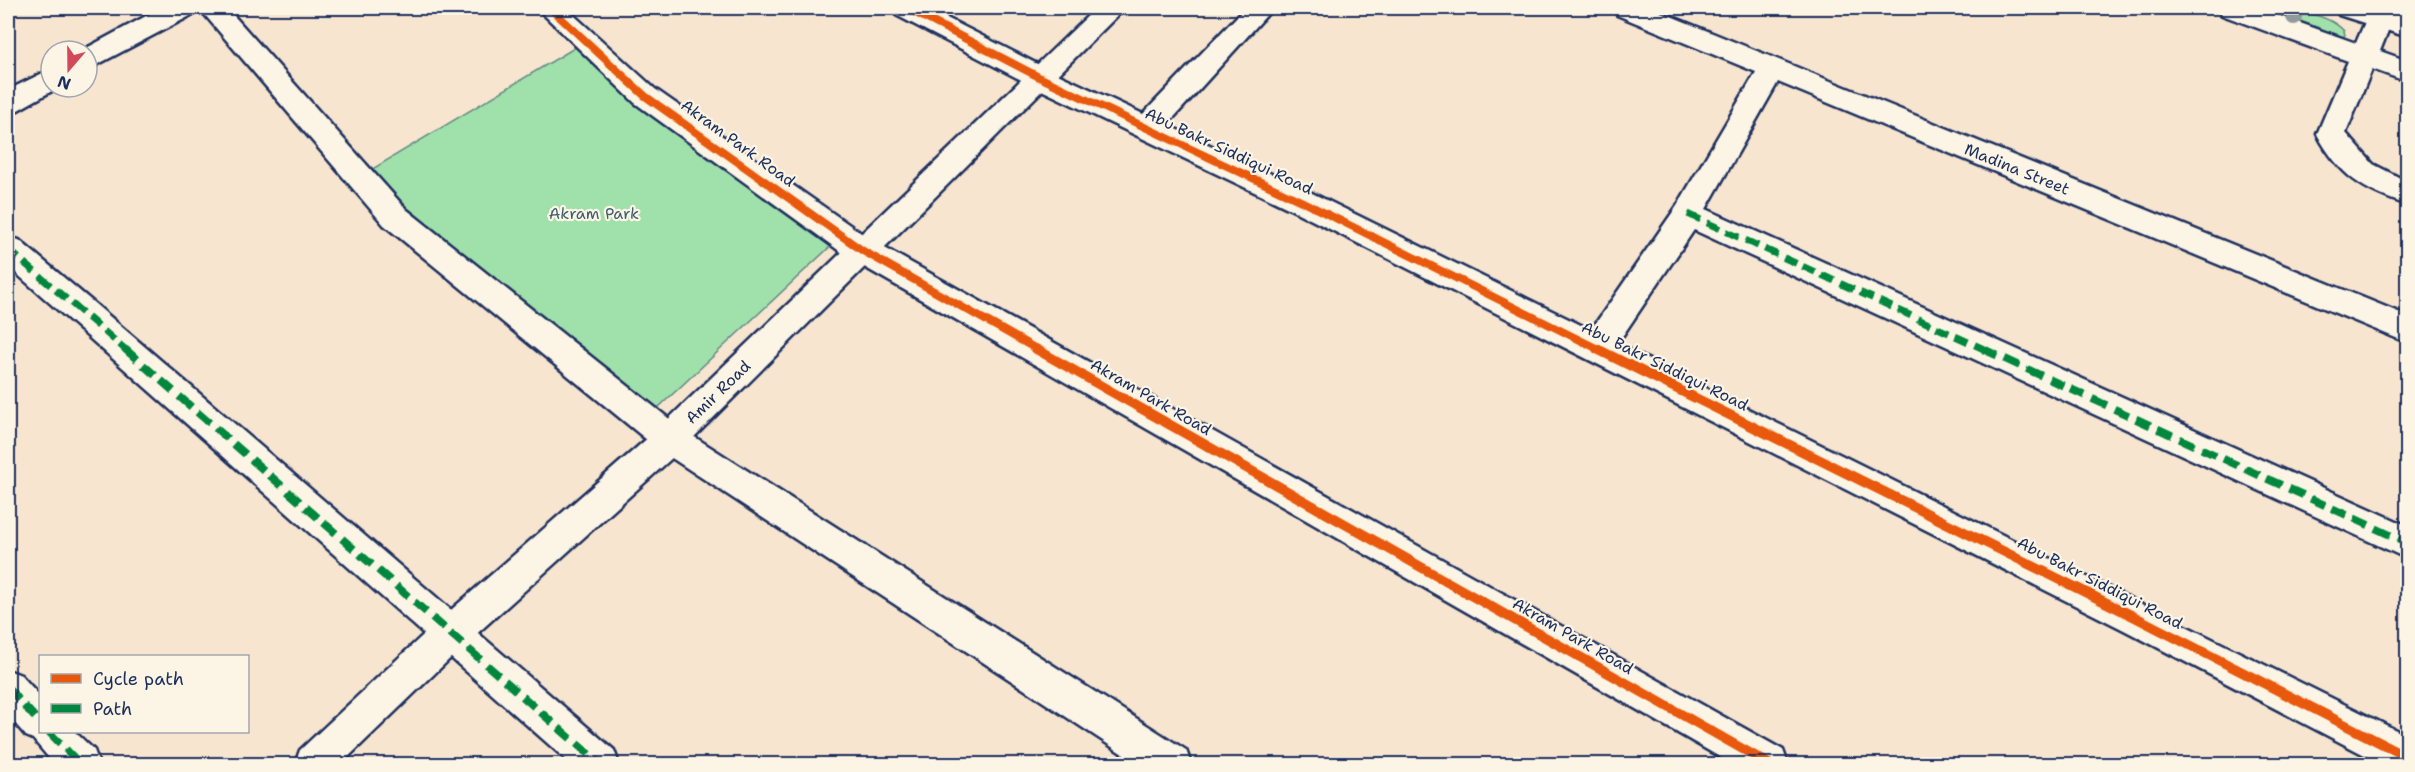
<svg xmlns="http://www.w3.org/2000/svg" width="2415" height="772" viewBox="0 0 2415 772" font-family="'Shantell Sans',sans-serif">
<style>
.green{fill:#a0e1ab;stroke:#5e8884;stroke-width:1.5}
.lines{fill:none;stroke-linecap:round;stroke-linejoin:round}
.minor-casing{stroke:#1b2f5e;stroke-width:5}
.major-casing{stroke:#1b2f5e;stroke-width:5}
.minor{fill:#fcf5e5;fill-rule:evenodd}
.major{fill:#fcf5e5;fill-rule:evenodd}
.quiet-far1{stroke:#00873e;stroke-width:7;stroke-dasharray:14 7;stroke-linecap:butt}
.quiet{stroke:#00873e;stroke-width:8;stroke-dasharray:16 8;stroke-linecap:butt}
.cycleway-far1-casing{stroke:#fcf5e5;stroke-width:11}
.cycleway-casing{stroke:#fcf5e5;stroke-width:14}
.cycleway-far1{stroke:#e8590c;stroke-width:8}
.cycleway{stroke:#e8590c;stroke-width:10}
.tree{fill:#919a9b}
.labels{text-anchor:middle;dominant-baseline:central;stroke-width:4.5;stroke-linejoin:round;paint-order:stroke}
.street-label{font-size:16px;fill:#1b2f5e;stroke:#fcf5e5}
.park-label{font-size:16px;fill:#3c5c71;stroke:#fcf5e5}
</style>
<rect width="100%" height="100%" fill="#f8e5cf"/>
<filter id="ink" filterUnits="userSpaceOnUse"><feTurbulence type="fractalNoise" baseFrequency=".0167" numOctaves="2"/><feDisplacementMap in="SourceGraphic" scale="12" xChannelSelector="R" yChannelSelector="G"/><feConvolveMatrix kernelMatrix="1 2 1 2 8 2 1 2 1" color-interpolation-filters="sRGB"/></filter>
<g filter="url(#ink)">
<g class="green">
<path d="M2248 8C2275 8 2324 9 2344 31L2345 35 2341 38H2330Z"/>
<polygon points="586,41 834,243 645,420 359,177"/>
</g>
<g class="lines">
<defs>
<g id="minor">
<polygon points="161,8 195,8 192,15 87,70 87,51 81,51"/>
<polygon points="199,8 227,8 406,209 682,429 1186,750 1191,764 1138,764 658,449 384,225"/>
<polygon points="537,8 566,8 655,89 874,242 1783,750 1788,764 1732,764 852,260 635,103"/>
<polygon points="893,8 927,8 1049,70 1143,114 1245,8 1273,8 1167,125 1314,194 1591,330 1677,206 1756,72 1617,15 1614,8 1651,8 2408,316 2408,343 1778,82 1706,209 2408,526 2408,559 1694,230 1617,344 2408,736 2408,764 2382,764 2124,630 1292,210 1029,84 896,15"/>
<path d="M2219 8H2258L2356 43 2371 8H2397L2380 51 2408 61V82L2372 69 2346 133 2373 164 2408 182V205C2363 191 2339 175 2317 134L2348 61 2222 15Z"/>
<polygon points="51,69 51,87 59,87 18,110 8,113 8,90"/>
<polygon points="8,237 19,240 94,303 614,750 619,764 571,764 8,266"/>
<polygon points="8,670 21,675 40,696 40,732 75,732 94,750 99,764 54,764 33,739 26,736 8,715"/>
</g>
<g id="major">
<polygon points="1096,8 1125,8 682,449 461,648 341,764 295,764 300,750 435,624 658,429"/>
<polygon points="2336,8 2376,8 2408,18 2408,37 2339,15"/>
</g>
</defs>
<use href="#minor" class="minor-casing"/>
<use href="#major" class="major-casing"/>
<use href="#minor" class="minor"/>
<use href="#major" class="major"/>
<g class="quiet-far1">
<polyline points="1688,214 1986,350"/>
<polyline points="8,249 126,350"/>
</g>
<g class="quiet">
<polyline points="125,349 600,764"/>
<polyline points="1983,349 2408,543"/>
<polyline points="8,688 40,723"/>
<polyline points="49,732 80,764"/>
</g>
<defs>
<g id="cycleway-far1">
<polyline points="550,8 645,96 863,251 1038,350"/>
<polyline points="906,8 1039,77 1303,202 1600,350"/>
</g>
<g id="cycleway">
<polyline points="1036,349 1769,764"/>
<polyline points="1597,349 2137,618 2408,757"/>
</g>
</defs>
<use href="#cycleway-far1" class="cycleway-far1-casing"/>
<use href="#cycleway" class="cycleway-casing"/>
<use href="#cycleway-far1" class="cycleway-far1"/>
<use href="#cycleway" class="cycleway"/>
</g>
<circle class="tree" cx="2294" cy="17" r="8"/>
</g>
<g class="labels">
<g class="street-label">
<text transform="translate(738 143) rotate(36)">Akram Park Road</text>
<text transform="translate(1229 151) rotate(25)">Abu Bakr Siddiqui Road</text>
<text transform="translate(2017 169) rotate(22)">Madina Street</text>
<text transform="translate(1665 366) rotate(26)">Abu Bakr Siddiqui Road</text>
<text transform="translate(718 392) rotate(-44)">Amir Road</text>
<text transform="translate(1151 397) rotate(30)">Akram Park Road</text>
<text transform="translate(2100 583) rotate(27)">Abu Bakr Siddiqui Road</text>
<text transform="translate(1573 636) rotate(30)">Akram Park Road</text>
</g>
<g class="park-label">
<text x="594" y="213">Akram Park</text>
</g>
</g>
<rect width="2415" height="772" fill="none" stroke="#fcf5e5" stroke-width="30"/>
<rect x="15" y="15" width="2385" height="742" fill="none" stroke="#1b2f5e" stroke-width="2" filter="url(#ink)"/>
<rect x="39" y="655" width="210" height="78" fill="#fcf5e5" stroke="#a2a6af" stroke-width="1.5"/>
<rect x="51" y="674" width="30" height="9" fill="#e8590c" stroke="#a2a6af" stroke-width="1.5"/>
<text x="93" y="685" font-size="18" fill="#1b2f5e">Cycle path</text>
<rect x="51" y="704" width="30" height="9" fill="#00873e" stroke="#a2a6af" stroke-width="1.5"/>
<text x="93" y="715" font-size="18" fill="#1b2f5e">Path</text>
<g transform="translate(69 69) rotate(200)"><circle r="28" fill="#fcf5e5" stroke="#a2a6af" stroke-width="1.5"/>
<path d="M0-4.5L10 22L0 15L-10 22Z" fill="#d1495b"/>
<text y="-9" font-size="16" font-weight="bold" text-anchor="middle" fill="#1b2f5e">N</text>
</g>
</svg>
